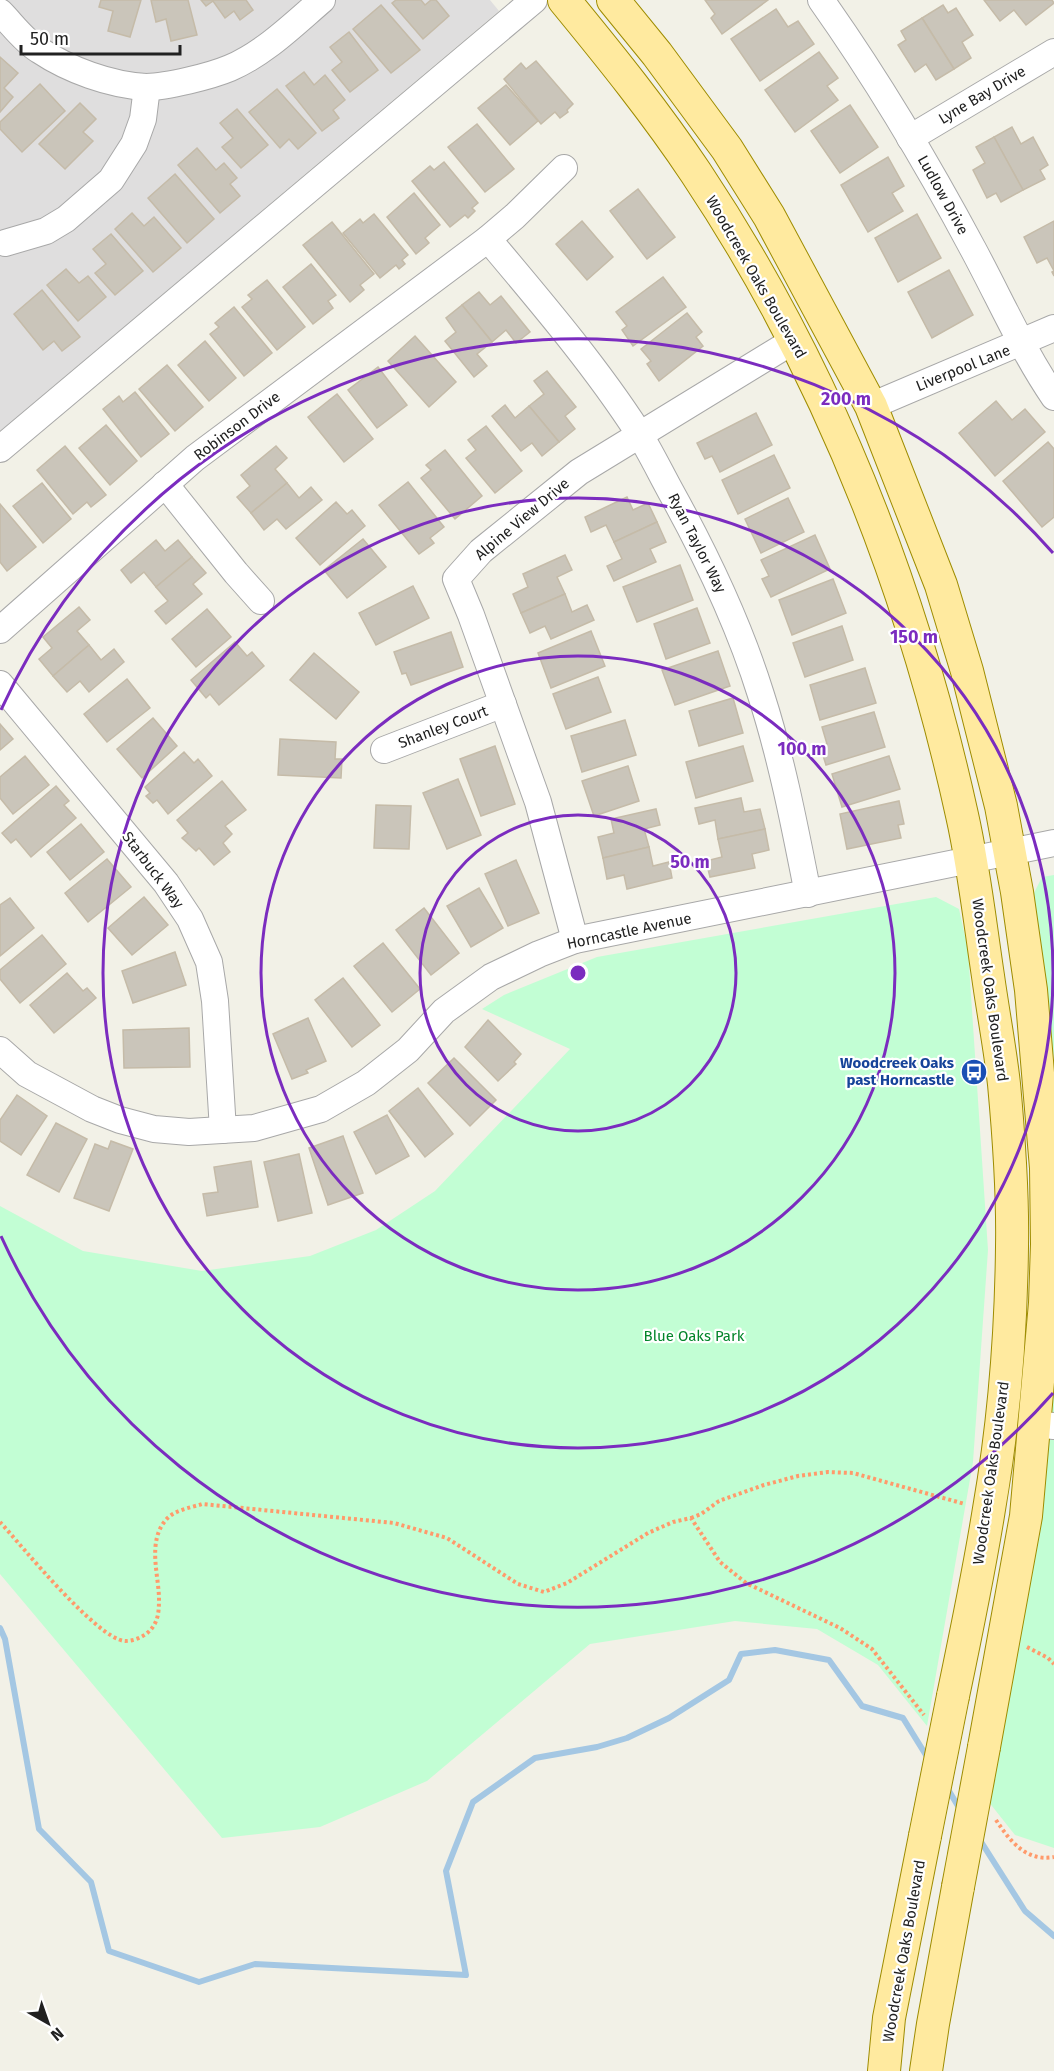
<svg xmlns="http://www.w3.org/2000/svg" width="1054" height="2071" viewBox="0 0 1054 2071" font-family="'Fira Sans',sans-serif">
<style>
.residential{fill:#dfdede}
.park{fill:#c2fed4}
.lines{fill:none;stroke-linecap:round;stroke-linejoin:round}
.stream{stroke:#a4c7e3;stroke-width:6}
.building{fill:#cac5ba;stroke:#c5bba8;stroke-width:1.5}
.minor-casing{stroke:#a8a8a8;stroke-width:28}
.major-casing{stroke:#9e8c00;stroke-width:34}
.path{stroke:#ff9a6b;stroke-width:4;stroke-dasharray:3 3;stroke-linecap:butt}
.minor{stroke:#fff;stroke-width:26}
.major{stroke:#ffea9f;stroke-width:32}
.major-bridge-casing{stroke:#9e8c00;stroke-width:34;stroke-linecap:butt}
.major-bridge{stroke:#ffea9f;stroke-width:32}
.ring{fill:none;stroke:#7b2cbf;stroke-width:3}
.labels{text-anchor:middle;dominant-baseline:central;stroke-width:4.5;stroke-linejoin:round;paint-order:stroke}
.street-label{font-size:15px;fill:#212121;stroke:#fff}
.transit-label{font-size:15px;font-weight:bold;fill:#164399;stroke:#fff;text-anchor:end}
.park-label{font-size:15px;fill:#04852b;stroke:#fff}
.centre{fill:#7b2cbf;stroke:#fff;stroke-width:3}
.ring-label{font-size:18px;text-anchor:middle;font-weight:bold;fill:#7b2cbf;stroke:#fff;stroke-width:4.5;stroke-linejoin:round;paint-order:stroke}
</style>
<rect width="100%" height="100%" fill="#f2f1e7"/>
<polygon class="residential" points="0,0 490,0 499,11 0,431"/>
<g class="park">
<polygon points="1054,875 1054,1060 1033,895 1042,877"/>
<polygon points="936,897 959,909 968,950 988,1250 973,1462 927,1726 878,1665 817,1629 735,1621 590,1644 427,1781 320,1827 222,1838 0,1574 0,1206 83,1251 202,1271 310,1256 376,1230 435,1191 570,1049 482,1009 504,995 597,957"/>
<polygon points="1054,1356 1054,1848 1015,1835 988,1801"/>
</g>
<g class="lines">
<g class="stream">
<polyline points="0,1628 5,1639 39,1829 91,1882 109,1951 199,1982 255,1964 466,1975 446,1871 473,1802 535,1758 597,1747 627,1738 669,1718 729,1680 741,1654 775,1650 829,1660 862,1706 903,1718 929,1760"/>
<polyline points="946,1786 961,1811"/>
<polyline points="978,1837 1025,1911 1054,1936"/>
</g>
</g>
<g class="building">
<polygon points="101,0 141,0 130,37 108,31 113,11 99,7"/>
<polygon points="151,0 188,0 197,35 171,41 166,19 156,22"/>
<polygon points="201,0 246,0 253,10 240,20 234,11 225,18 213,1 206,6"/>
<polygon points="396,0 421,0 425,5 431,0 436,0 449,16 423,39 392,3"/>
<polygon points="705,0 768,0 722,34 711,18 715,14"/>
<polygon points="984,0 1052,0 1054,3 1026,25 1014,10 1000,21"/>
<polygon points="381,5 420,50 391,73 353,29"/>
<polygon points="943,5 948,13 956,8 973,35 962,42 971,58 954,69 922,18"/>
<polygon points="776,9 788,27 798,21 814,44 760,81 731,39"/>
<polygon points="922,18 954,69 936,80 926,64 915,72 898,45 906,40 901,31"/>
<polygon points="349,32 378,70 350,92 332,70 342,62 330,47"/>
<polygon points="819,52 838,78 827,86 838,100 795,132 765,90"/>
<polygon points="0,57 18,73 4,88 13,97 0,112"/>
<polygon points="536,61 573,104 567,110 568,112 560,118 555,112 541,124 504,79 521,63 526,69"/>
<polygon points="304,72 314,85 325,75 345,100 333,110 339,118 322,131 286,86"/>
<polygon points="40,84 65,111 22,152 0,129 0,122"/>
<polygon points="506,85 538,121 510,145 478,108"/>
<polygon points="277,89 316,133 298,149 289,139 280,148 249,112"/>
<polygon points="80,103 96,119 83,132 93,141 65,169 39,144"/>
<polygon points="850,105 878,147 840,173 811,131"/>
<polygon points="237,109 268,145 241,168 222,147 233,138 220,123"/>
<polygon points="477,124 514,169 485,192 448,147"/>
<polygon points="1012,127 1021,144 1033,137 1048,165 1040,170 1045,179 1023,190 994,137"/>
<polygon points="994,137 1023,190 1001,202 996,193 987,198 973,170 985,163 976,147"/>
<polygon points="197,148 216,170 224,163 237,178 230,184 240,196 220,213 178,165"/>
<polygon points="888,157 904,186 892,193 903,211 868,232 841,185"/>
<polygon points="444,162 478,203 472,208 475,211 468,218 465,215 450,227 412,181 430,166 434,170"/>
<polygon points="175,174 214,219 187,243 148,198"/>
<polygon points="638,189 675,237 647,259 610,211"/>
<polygon points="414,193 440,225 425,238 429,243 416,254 387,217"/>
<polygon points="132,213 144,226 154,217 181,248 153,272 115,229"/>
<polygon points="374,214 408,255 402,260 405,264 399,269 396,265 380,278 343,233 360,219 363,223"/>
<polygon points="917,214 941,258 898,282 875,238"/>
<polygon points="582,221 613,257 587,280 556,244"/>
<polygon points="1054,221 1054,276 1052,272 1054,271 1047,258 1037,263 1024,237"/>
<polygon points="332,222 374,274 360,285 364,290 350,302 303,245"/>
<polygon points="111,234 143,271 115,295 95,273 106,264 93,249"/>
<polygon points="311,264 336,295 328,301 333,308 313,324 283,287"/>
<polygon points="66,269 79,283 88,276 106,297 78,321 47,285"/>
<polygon points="949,270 973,315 932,338 908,292"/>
<polygon points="663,277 686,307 633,346 622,330 627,326 616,312"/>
<polygon points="267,280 305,327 277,350 242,307 252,299 248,295"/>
<polygon points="42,290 80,337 62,351 54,341 43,350 14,314"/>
<polygon points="479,292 490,305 501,296 530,332 516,343 506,330 492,342 462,305"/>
<polygon points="462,305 492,342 477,354 487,366 474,377 445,341 456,332 446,318"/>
<polygon points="234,307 272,353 244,376 210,334 219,327 215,323"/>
<polygon points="687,313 702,332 696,337 703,346 659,381 647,364 651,361 641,349"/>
<polygon points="415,336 456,382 429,407 388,361"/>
<polygon points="205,341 236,378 209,401 178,365"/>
<polygon points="167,365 203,407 175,431 139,389"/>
<polygon points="378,367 407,405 377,428 348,390"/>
<polygon points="547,371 576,407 565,416 575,429 559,442 529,406 544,394 534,381"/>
<polygon points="135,392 169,434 141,457 103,409 119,396 123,402"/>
<polygon points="337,394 373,439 344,462 308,417"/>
<polygon points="996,401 1012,420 1025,409 1045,432 995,476 959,433"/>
<polygon points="505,405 515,418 529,406 559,442 542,456 532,443 521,451 492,416"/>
<polygon points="756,413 772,445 720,472 712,456 705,459 697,443"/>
<polygon points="106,425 137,461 110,485 79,448"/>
<polygon points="486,426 522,471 495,493 466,458 476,450 468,440"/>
<polygon points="1048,442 1054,449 1054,517 1042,527 1003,481"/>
<polygon points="65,446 106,495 91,507 87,502 73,514 37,470"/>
<polygon points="276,446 287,458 275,469 287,483 251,513 237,497 250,486 241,475"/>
<polygon points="445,450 482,496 455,519 421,478 431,470 426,465"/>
<polygon points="774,455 790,488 738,514 722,480"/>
<polygon points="408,482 444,527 430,538 434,543 419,554 379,505"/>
<polygon points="42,483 71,519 43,543 13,506"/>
<polygon points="287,483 299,498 311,487 322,500 286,529 277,519 264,530 251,513"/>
<polygon points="627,497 633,510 648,503 657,522 614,542 606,525 591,532 585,517"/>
<polygon points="788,498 804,532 761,553 745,519"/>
<polygon points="336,502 347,514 352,510 365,526 320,565 296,538"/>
<polygon points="0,504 36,547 7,571 0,562"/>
<polygon points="657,522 666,542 650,549 656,562 614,581 607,566 622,559 614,542"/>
<polygon points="815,535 830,569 771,597 762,579 769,576 761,560"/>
<polygon points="363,539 386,567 347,598 324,570"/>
<polygon points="156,540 165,551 178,540 192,557 156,587 144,572 131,583 121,570"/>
<polygon points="565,555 572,570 557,577 565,594 521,613 513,594 528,587 523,574"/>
<polygon points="192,557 206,573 193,584 202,594 166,624 155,611 168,601 156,587"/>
<polygon points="680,565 693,600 637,622 623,587"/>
<polygon points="833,579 846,613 792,635 779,600"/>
<polygon points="413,586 429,618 376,645 359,613"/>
<polygon points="565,594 572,612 587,605 594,620 551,639 545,626 530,633 521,613"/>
<polygon points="79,607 90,620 77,631 89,645 53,676 39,659 52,648 43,637"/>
<polygon points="697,608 710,643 666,659 654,624"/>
<polygon points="207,609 231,637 196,667 172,639"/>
<polygon points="842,626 853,660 805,677 793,643"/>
<polygon points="591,631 605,666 551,688 538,653"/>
<polygon points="451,632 463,667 411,685 406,673 402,674 394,652"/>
<polygon points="235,642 247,656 252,652 264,666 219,705 210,694 206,698 191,680"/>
<polygon points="89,645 101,660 114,649 124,662 89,692 80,681 67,692 53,676"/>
<polygon points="718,651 730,686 675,705 662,670"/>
<polygon points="314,653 359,692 336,719 290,680"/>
<polygon points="865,668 876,703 820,720 810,685"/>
<polygon points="598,677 611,712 566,729 553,694"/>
<polygon points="127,679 150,708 107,742 84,714"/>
<polygon points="733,698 743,733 699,746 689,711"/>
<polygon points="874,712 885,747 826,765 820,746 827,744 822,727"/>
<polygon points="153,718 177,746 142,778 117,749"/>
<polygon points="625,720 636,755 582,772 571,736"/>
<polygon points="0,724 13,739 0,750"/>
<polygon points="280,739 336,742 335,759 342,759 341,778 278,775"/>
<polygon points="495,746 515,804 481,816 460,759"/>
<polygon points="743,746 753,781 696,798 686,762"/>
<polygon points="184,752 194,763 198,759 212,776 168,814 157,800 153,803 146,796 150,793 145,787"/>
<polygon points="25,756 49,785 13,814 0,798 0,777"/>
<polygon points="889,756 900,789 842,807 832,774"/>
<polygon points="628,766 639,801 594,816 582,781"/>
<polygon points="458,779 481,835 447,849 423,793"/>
<polygon points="222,781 246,810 225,826 232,834 223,843 230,852 214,865 199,848 196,851 182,838 188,833 177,820"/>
<polygon points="56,786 69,801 64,805 76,818 31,857 16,839 11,843 2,833"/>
<polygon points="741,798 744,812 760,809 765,829 718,839 715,820 699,824 695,808"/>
<polygon points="899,801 904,824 898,825 901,838 847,849 840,814"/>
<polygon points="376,805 411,806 409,849 374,848"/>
<polygon points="656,809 660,825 644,829 649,847 603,858 598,837 614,833 611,819"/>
<polygon points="81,824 104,852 70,880 47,852"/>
<polygon points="765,829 769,850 752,854 755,868 710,877 706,861 722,857 718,839"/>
<polygon points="649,847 653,866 669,862 672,878 627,889 624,875 607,879 603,858"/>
<polygon points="107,859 131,887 88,922 65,893"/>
<polygon points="516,860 539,913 508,926 485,874"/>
<polygon points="479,888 503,928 471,947 447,906"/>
<polygon points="144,897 168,925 132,955 108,928"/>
<polygon points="10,898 34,928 0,956 0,905"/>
<polygon points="424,908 459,953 431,975 396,930"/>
<polygon points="42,935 66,964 20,1003 0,979 0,970"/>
<polygon points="383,943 420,989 392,1012 354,966"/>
<polygon points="175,952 186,985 133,1003 122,971"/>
<polygon points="67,973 83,991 87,988 96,998 54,1033 30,1005"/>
<polygon points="343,978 380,1025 352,1047 315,1000"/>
<polygon points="308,1018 326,1061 306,1070 308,1073 292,1079 273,1034"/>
<polygon points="488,1020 521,1054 514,1062 516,1064 498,1081 465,1047"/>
<polygon points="189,1028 190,1067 124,1068 123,1030"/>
<polygon points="454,1058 496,1100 470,1126 428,1083"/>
<polygon points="418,1088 453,1134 425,1157 389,1111"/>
<polygon points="17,1095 47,1116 21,1155 0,1141 0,1120"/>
<polygon points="387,1115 409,1156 376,1174 354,1132"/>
<polygon points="56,1123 87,1139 59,1192 27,1175"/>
<polygon points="343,1136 363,1193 328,1205 309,1148"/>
<polygon points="111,1141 133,1149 109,1211 74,1198 95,1144 108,1149"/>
<polygon points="299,1154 312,1213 278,1221 264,1162"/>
<polygon points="251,1161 258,1207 207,1216 203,1194 218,1192 214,1167"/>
</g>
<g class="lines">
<defs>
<g id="minor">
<path d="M821 0C877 79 927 163 973 249 1000 299 1022 350 1054 397"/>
<path d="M0 12C12 24 24 41 39 50 69 70 110 85 146 87 167 87 211 76 230 68 265 53 294 24 322 0"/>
<polyline points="910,138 1054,52"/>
<path d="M488 239C540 301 594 364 638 432 650 451 660 472 671 492 707 557 739 624 761 695 782 760 795 828 808 894"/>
<polyline points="5,243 46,231 66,219 111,180 134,144 143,119 147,87"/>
<polyline points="871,406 1054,328"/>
<polyline points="0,449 534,0"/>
<polyline points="165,484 236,573 261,601"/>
<polyline points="0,630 195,458 488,239 515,216 564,168"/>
<polyline points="0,684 166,883 190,919 209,962 215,1001 223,1130"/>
<polyline points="384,750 503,704"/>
<polyline points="575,940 538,802 471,615 456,579 481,551 579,472 793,341"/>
<polyline points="0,1050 27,1074 92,1109 120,1120 154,1129 189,1132 254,1128 321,1109 366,1083 408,1050 444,1011 491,977 539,954 575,940 1054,843"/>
<polyline points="1035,1424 1054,1426"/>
</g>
<g id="major">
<path d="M564 0C610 56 656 113 696 173 826 368 912 587 962 815 974 868 980 923 988 976 993 1012 1000 1048 1004 1084 1009 1138 1013 1193 1012 1247 1011 1334 1004 1423 989 1509 979 1572 966 1634 953 1696"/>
<polyline points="613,0 657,54 727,149 769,216 871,406 941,585 967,671 1001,806 1017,892 1031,990 1046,1168 1047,1244 1045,1303 1026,1516 984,1747"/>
<polyline points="884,2071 889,2018 925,1836"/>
<polyline points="926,2071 933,2024 958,1887"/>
</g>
</defs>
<use href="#minor" class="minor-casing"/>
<use href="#major" class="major-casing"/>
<g class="path">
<polyline points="691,1518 701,1514 719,1501 764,1485 798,1476 828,1472 853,1473 965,1504"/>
<path d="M0 1522C22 1546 97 1639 125 1641 133 1641 140 1638 146 1634 159 1624 159 1611 159 1597 158 1573 148 1542 165 1521 173 1510 190 1508 202 1504L394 1523 447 1538 518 1584 544 1592 567 1583 648 1533 673 1522 691 1518 720 1562 746 1583 840 1628 872 1649 924 1715"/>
<polyline points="1027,1647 1048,1658 1054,1664"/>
<path d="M996 1820C1010 1841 1026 1862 1054 1857"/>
</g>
<use href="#minor" class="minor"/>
<use href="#major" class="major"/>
<defs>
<g id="major-bridge">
<polyline points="925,1836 953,1696"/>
<polyline points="958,1887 984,1747"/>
</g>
</defs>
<use href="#major-bridge" class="major-bridge-casing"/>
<use href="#major-bridge" class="major-bridge"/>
</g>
<g class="ring">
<circle cx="578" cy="973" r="158"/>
<circle cx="578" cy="973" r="317"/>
<circle cx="578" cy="973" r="475"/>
<path d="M1053 1393A634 634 0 0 1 1 1236M1 710A634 634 0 0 1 1053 553"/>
</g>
<defs>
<symbol id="bus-disc" viewBox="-11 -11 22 22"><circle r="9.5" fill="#1a4fb4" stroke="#fff"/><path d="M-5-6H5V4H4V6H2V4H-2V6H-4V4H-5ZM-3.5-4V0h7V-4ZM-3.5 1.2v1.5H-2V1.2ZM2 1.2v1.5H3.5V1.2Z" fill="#fff"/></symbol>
</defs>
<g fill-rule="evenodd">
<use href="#bus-disc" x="959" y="1057" width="30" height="30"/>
</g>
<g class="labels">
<g class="street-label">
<text transform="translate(982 95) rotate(-31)">Lyne Bay Drive</text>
<text transform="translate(943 195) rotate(61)">Ludlow Drive</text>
<text transform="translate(756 277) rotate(60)">Woodcreek Oaks Boulevard</text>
<text transform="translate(963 368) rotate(-22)">Liverpool Lane</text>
<text transform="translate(237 426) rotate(-37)">Robinson Drive</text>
<text transform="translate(522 519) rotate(-40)">Alpine View Drive</text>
<text transform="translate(697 543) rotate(63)">Ryan Taylor Way</text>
<text transform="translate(443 727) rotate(-21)">Shanley Court</text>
<text transform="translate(153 870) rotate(53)">Starbuck Way</text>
<text transform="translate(629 931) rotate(-12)">Horncastle Avenue</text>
<text transform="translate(990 990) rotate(82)">Woodcreek Oaks Boulevard</text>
<text transform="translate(991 1473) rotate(-82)">Woodcreek Oaks Boulevard</text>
<text transform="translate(904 1951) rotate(-80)">Woodcreek Oaks Boulevard</text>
</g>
<g class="transit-label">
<text x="954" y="1063">Woodcreek Oaks<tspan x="954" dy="17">past Horncastle</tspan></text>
</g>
<g class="park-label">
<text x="694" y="1336">Blue Oaks Park</text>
</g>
</g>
<circle cx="578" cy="973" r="9" class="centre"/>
<g class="ring-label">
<text x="846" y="405">200 m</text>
<text x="914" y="643">150 m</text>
<text x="802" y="755">100 m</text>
<text x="690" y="868">50 m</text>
</g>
<g transform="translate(48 2023) rotate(140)" stroke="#ffffff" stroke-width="4.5" paint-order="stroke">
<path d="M0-4.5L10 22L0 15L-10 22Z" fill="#212121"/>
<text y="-9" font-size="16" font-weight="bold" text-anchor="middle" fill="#212121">N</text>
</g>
<path d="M21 45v9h159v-9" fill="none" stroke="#212121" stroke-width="3"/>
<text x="30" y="45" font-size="18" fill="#212121" stroke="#ffffff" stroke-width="4.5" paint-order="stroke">50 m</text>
</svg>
